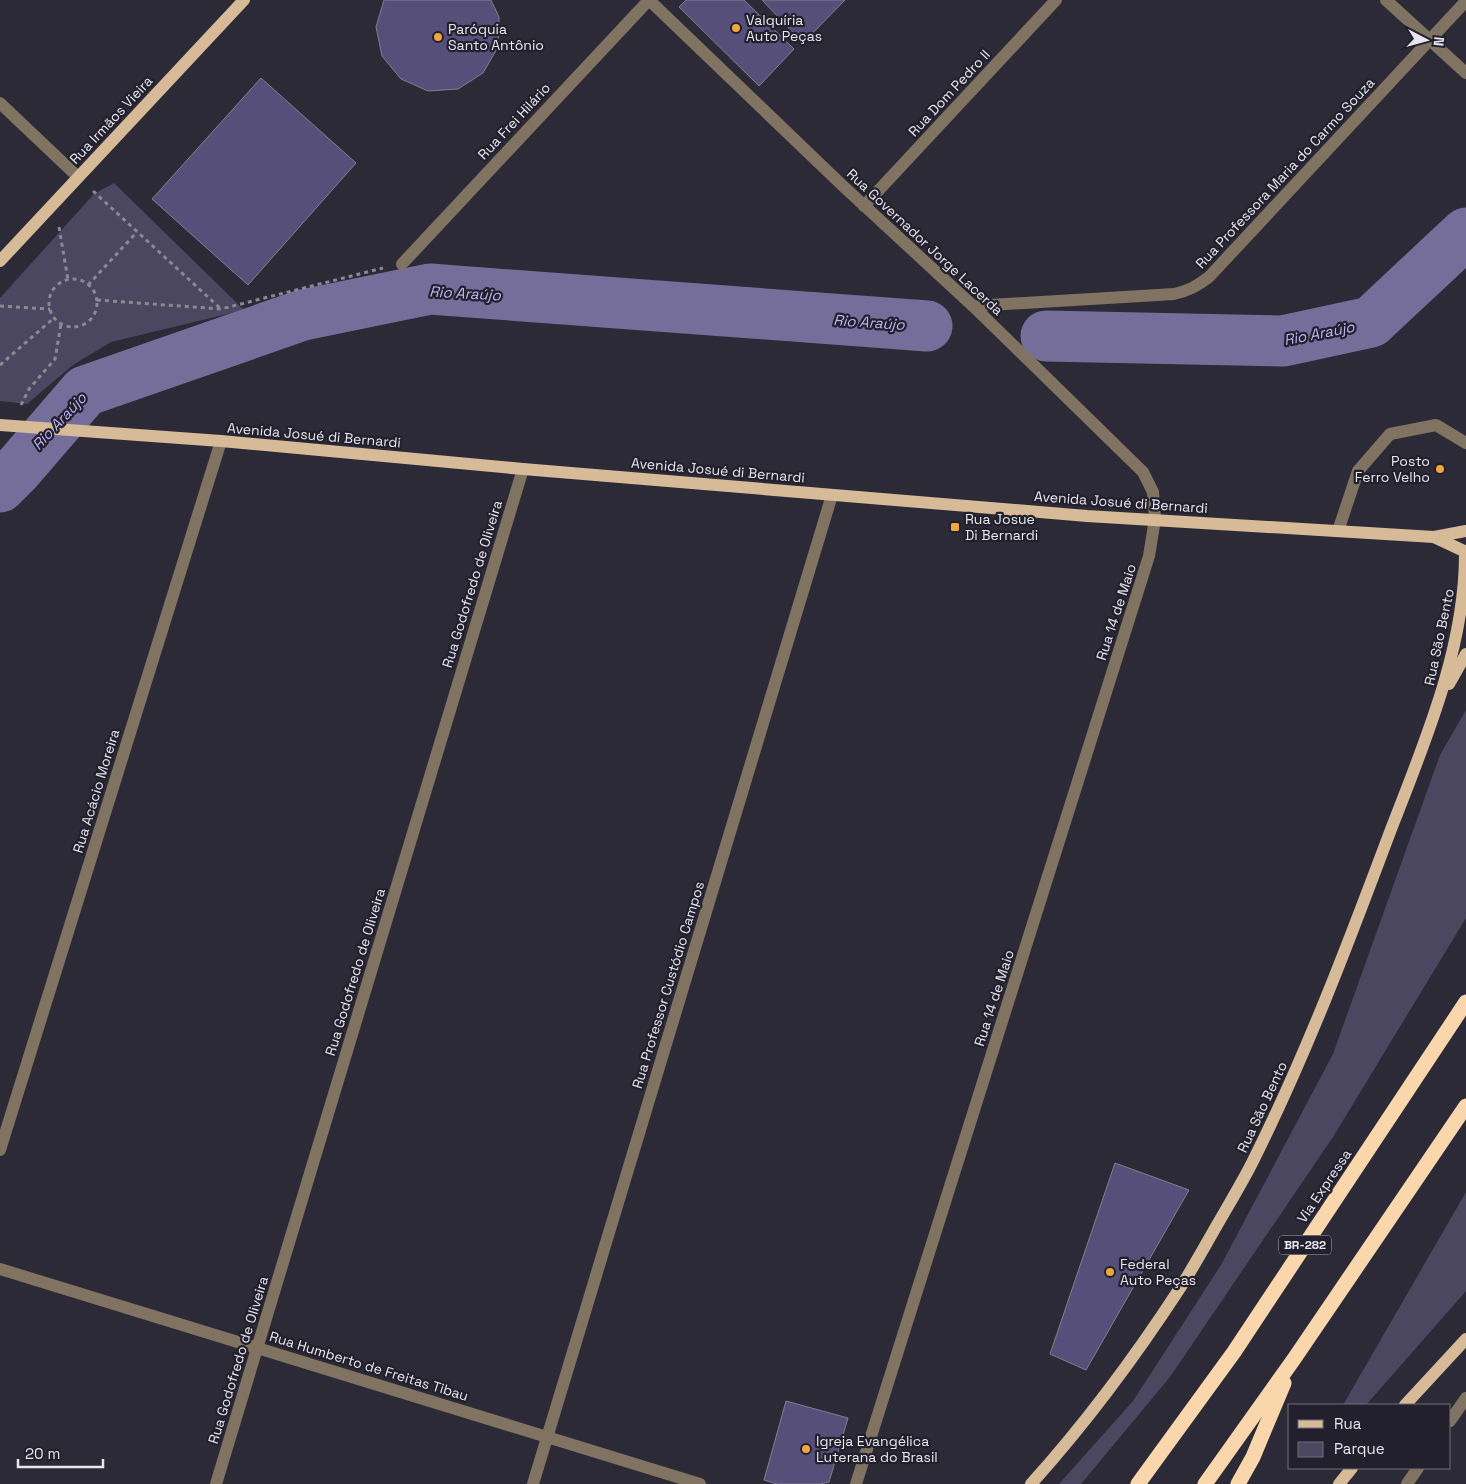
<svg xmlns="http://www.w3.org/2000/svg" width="1466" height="1484" viewBox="0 0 1466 1484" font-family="'Space Grotesk',sans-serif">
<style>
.green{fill:#4b4761}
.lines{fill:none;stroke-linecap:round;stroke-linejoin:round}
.river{stroke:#756e9a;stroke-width:51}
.building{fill:#564f79;stroke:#817f8f}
.path{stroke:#8a8993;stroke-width:3;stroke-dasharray:4 4;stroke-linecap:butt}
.minor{stroke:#817362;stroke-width:12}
.major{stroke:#d7ba97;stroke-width:12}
.highway{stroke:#f9d6ac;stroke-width:15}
.poi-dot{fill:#f0a73e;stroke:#22202c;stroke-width:2}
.labels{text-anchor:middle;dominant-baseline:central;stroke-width:4.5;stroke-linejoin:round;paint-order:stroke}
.shield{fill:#22202c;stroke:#acabb4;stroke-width:1}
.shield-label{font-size:12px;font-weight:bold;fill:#e7e6ef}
.poi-label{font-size:14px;fill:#e7e6ef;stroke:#22202c;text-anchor:start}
.street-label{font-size:14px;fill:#e7e6ef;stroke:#22202c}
.water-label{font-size:15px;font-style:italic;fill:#beb3f8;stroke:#22202c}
</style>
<rect width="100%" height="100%" fill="#2b2a36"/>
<g class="green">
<polygon points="114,183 244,310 111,342 73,365 27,404 0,401 0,298 94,194"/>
<polygon points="1466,710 1466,918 1333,1137 1170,1377 1081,1484 1059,1484 1133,1401 1221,1265 1333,1054 1440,755"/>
<polygon points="1466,1192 1466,1291 1366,1405 1343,1405"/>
</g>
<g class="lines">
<g class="river">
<polyline points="1046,336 1283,341 1371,322 1466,233"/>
<polyline points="0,487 16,471 85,391 303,315 430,289 927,326"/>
</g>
</g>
<g class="building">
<polygon points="384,0 491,0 499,17 498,47 483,73 458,89 428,91 401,79 382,56 376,27"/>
<polygon points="686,0 744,0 794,49 759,86 679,7"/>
<polygon points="762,0 845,0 803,43"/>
<polygon points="261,78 356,163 248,285 152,199"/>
<polygon points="1115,1163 1189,1190 1086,1370 1050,1354"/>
<polygon points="786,1401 848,1418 829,1482 820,1484 777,1484 764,1480"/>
</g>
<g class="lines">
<g class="path">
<polyline points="93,191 221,309"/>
<polyline points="59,227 68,280"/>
<circle cx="73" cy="303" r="24"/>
<polyline points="88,285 137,232"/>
<polyline points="97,300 221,309 383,268"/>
<polyline points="0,306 50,309"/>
<polyline points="0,365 54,318"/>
<polyline points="21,405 29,389 55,359 61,324"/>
</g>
<g class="minor">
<polyline points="649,0 843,186 973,306 1143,472 1153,492 1155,519 1149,556 856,1484"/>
<polyline points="1386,0 1466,73"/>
<polyline points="0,103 78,177"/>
<polyline points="864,206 1056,0"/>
<polyline points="402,264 649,0"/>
<path d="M973 306 1174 294C1188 291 1197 286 1209 277L1466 1"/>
<polyline points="1338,531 1358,471 1390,434 1436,425 1466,443"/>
<polyline points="0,1150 221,441"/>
<polyline points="0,1269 700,1484"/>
<polyline points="1450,1421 1466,1398"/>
<polyline points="216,1484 523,469"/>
<polyline points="533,1484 832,495"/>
<polyline points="1407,1484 1418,1468"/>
</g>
<g class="major">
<polyline points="0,261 244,0"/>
<polyline points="0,425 221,441 523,469 1087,516 1434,537 1466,531"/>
<polyline points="1434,537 1466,552"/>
<polyline points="1449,684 1466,654"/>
<polyline points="1405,1405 1466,1339"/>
<path d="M1031 1484C1086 1423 1135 1357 1180 1288 1193 1268 1205 1246 1217 1225 1229 1204 1242 1183 1253 1161 1306 1055 1348 944 1390 832 1424 744 1466 647 1465 551"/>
<polyline points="1339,1484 1352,1468"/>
</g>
<g class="highway">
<polyline points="1138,1484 1234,1352 1466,1002"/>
<polyline points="1205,1484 1294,1359 1466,1106"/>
<polyline points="1238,1484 1253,1457 1284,1383"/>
</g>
</g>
<g class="poi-dot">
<circle cx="736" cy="28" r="5"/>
<circle cx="438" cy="37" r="5"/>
<circle cx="1440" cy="469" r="5"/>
<rect x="950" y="522" width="10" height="10" rx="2.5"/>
<circle cx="1110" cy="1272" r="5"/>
<circle cx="806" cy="1449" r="5"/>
</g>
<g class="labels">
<rect class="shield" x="1279" y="1235.5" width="52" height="19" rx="4"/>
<g class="shield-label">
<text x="1305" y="1245">BR-282</text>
</g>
<g class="poi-label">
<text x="746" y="20">Valquíria<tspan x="746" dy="16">Auto Peças</tspan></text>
<text x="448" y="29">Paróquia<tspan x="448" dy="16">Santo Antônio</tspan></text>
<text x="1430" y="461" text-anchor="end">Posto<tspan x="1430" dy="16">Ferro Velho</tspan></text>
<text x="965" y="519">Rua Josue<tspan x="965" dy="16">Di Bernardi</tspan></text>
<text x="1120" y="1264">Federal<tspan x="1120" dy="16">Auto Peças</tspan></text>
<text x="816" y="1441">Igreja Evangélica<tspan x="816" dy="16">Luterana do Brasil</tspan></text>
</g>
<g class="street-label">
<text transform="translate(949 93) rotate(-47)">Rua Dom Pedro II</text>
<text transform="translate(111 120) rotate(-47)">Rua Irmãos Vieira</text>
<text transform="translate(514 121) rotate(-47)">Rua Frei Hilário</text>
<text transform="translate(1285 173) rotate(-47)">Rua Professora Maria do Carmo Souza</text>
<text transform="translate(925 242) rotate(43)">Rua Governador Jorge Lacerda</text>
<text transform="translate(314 435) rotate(5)">Avenida Josué di Bernardi</text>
<text transform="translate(718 470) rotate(5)">Avenida Josué di Bernardi</text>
<text transform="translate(1121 502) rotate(4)">Avenida Josué di Bernardi</text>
<text transform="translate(472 584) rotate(-73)">Rua Godofredo de Oliveira</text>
<text transform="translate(1116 612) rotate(-72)">Rua 14 de Maio</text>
<text transform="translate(1439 637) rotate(-78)">Rua São Bento</text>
<text transform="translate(96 791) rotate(-73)">Rua Acácio Moreira</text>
<text transform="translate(355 972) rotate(-73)">Rua Godofredo de Oliveira</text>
<text transform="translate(668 985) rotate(-73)">Rua Professor Custódio Campos</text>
<text transform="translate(994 998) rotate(-72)">Rua 14 de Maio</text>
<text transform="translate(1262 1107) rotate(-65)">Rua São Bento</text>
<text transform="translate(1324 1186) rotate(-56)">Via Expressa</text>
<text transform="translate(238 1360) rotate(-73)">Rua Godofredo de Oliveira</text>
<text transform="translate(369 1366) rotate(17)">Rua Humberto de Freitas Tibau</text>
</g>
<g class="water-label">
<text transform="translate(465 293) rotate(3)">Rio Araújo</text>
<text transform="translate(869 322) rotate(4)">Rio Araújo</text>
<text transform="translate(1319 333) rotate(-11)">Rio Araújo</text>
<text transform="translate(59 421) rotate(-47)">Rio Araújo</text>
</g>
</g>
<rect x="1288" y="1404" width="162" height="65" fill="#22202c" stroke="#716f7a"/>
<rect x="1298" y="1420" width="25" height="8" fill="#d7ba97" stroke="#716f7a"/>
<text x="1334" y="1429" font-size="15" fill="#e7e6ef">Rua</text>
<rect x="1298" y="1442" width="25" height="15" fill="#4b4761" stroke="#716f7a"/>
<text x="1334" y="1454" font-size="15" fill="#e7e6ef">Parque</text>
<g transform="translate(1426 40) rotate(96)" stroke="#22202c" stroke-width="4" paint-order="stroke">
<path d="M0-4L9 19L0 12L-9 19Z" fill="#e7e6ef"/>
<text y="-8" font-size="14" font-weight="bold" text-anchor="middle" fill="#e7e6ef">N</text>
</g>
<path d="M18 1459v8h85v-8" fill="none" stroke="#e7e6ef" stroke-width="2.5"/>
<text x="25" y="1459" font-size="15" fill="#e7e6ef" stroke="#22202c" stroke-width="4" paint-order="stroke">20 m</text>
</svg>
